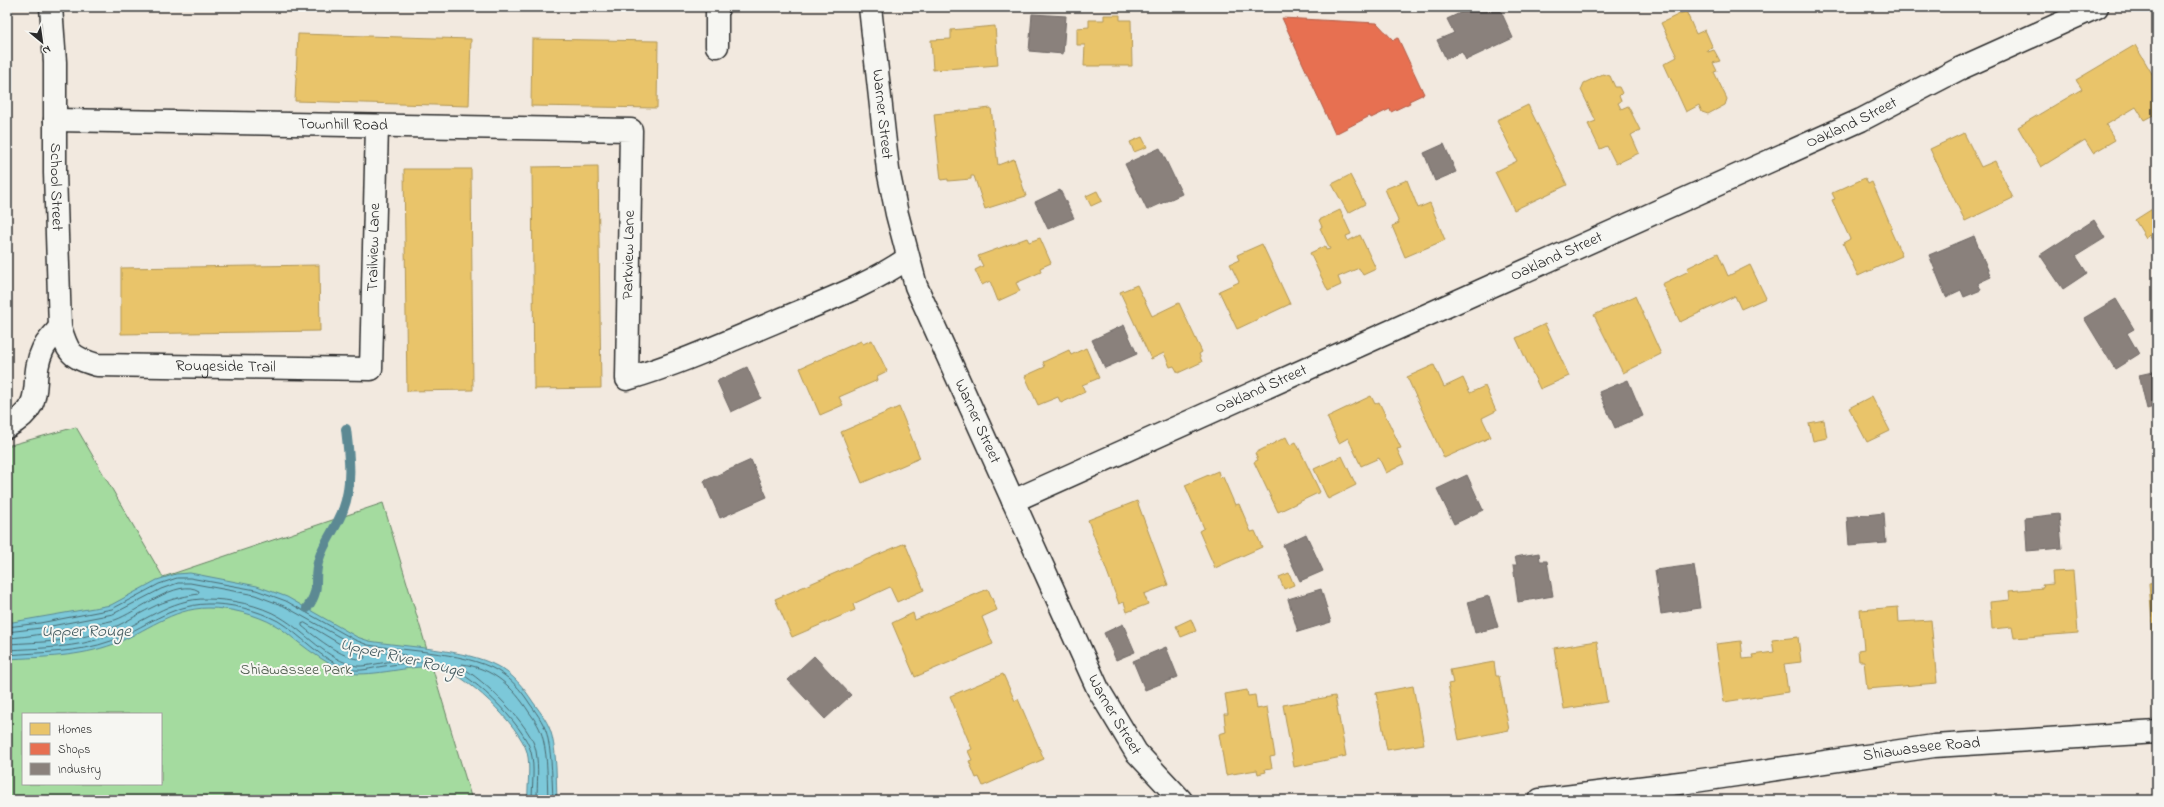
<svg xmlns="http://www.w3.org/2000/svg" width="2164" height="807" viewBox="0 0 2164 807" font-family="'Indie Flower',sans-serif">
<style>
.green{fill:#a4db9f;stroke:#688365;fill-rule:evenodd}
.water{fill:#7bc8d9;stroke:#5b8993}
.homes{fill:#e9c46a;stroke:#b09657}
.shops{fill:#e76f51;stroke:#af5b46}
.industry{fill:#8a817c;stroke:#6e6764}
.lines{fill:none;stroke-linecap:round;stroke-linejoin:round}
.shore{stroke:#4b6a71;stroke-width:1}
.stream{stroke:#5b8993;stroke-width:10}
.minor-casing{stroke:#2b2b2b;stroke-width:25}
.minor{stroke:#f6f6f2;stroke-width:22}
.labels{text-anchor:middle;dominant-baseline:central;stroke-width:4;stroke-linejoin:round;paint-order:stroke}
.street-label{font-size:16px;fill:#2b2b2b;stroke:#f6f6f2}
.park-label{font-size:16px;fill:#495748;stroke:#f6f6f2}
.water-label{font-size:17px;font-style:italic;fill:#435a5f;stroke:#f6f6f2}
</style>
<rect width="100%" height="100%" fill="#f2e9df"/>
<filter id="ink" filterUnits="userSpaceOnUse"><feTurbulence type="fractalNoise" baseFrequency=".025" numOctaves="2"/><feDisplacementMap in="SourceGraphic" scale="8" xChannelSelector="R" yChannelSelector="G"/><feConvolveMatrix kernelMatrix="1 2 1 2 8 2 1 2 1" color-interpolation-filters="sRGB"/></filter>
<g filter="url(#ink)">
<path class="green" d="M76 427 163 577 383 503 472 800H7V446ZM23 714H161V784H23Z"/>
<path class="water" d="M190 573 257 586 287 597 357 637 369 641C406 647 465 649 497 666 513 674 524 688 533 702 541 713 549 723 552 736 557 757 556 779 557 800H528C527 784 531 768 527 752 520 726 464 671 437 667 432 666 426 667 421 667 401 668 359 679 343 671 327 663 312 653 298 642 290 636 283 629 275 625 255 614 230 608 208 608 172 608 145 632 114 644 79 657 43 657 7 659V623L111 605 157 580 176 574Z"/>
<g class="homes">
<polygon points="1686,11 1696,34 1705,30 1713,48 1707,50 1708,52 1714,50 1720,61 1713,63 1717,71 1714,72 1727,99 1725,105 1708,114 1702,112 1699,105 1686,112 1664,64 1677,57 1661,23"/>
<polygon points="1104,15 1120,15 1120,20 1131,20 1132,66 1084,66 1085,45 1077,45 1077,28 1089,27 1089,20 1104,20"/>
<polygon points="995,26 998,65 933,70 931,40 951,39 951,30"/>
<polygon points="298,34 471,39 469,106 295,101"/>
<polygon points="532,39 658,41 657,108 531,106"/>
<polygon points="2135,45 2157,82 2157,113 2144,120 2136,107 2106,125 2115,140 2093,153 2085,140 2041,167 2018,127 2082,89 2076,80"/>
<polygon points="1603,74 1610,76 1615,87 1619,87 1622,93 1619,96 1621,101 1618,103 1621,109 1628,106 1640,130 1631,135 1639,153 1616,164 1607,146 1600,149 1588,124 1596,121 1581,90 1584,83"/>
<polygon points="1528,105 1567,185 1514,210 1495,172 1517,161 1497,120"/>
<polygon points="991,108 998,165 1014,159 1026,196 985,209 974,176 971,176 971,179 948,181 948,179 941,180 934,114"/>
<polygon points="1964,133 1981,167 1995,161 2013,198 1965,221 1930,149"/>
<polygon points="1142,137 1147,147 1134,152 1130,142"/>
<polygon points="598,166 601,388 534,389 532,167"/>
<polygon points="404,169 471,169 473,390 407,391"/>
<polygon points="1350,175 1365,204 1348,213 1332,184"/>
<polygon points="1865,178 1868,184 1872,182 1892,228 1890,229 1902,256 1858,276 1843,243 1850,239 1832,200 1835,199 1832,193"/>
<polygon points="1407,180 1418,208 1430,203 1445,240 1405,257 1392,226 1399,223 1385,189"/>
<polygon points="1097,191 1102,201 1091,206 1086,196"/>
<polygon points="2157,206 2157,248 2149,235 2146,238 2135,220"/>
<polygon points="1340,210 1351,234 1346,236 1348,241 1360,235 1376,269 1363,275 1359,268 1338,277 1341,285 1328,291 1310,253 1325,246 1326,250 1330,249 1320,228 1322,227 1319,220"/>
<polygon points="1027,238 1029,242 1040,238 1051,263 1040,268 1041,272 1016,283 1020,291 998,301 990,281 982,285 975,270 983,266 978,256"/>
<polygon points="1262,244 1290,304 1237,329 1219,291 1239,282 1230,264 1239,260 1237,255"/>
<polygon points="1718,253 1728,276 1750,265 1766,298 1741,309 1735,296 1680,322 1662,284 1689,271 1687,268"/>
<polygon points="319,265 320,331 121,334 121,268"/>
<polygon points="1137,285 1152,316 1179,303 1202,352 1199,354 1202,362 1178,373 1174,366 1170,367 1164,353 1151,359 1120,292"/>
<polygon points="1635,296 1661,354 1623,373 1594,315"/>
<polygon points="1545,324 1569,376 1540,389 1516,338"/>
<polygon points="872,340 887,371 877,376 878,380 839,397 843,405 820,415 800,368 861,341 863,344"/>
<polygon points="1086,348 1099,378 1082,385 1085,392 1061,403 1058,397 1038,405 1025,376 1045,367 1043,362 1069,350 1071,355"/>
<polygon points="1434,365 1444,387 1463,378 1470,393 1485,386 1496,411 1482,418 1491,437 1444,458 1407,377"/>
<polygon points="1371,396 1375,404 1379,402 1401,448 1397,449 1404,464 1386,473 1379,458 1361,466 1348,438 1339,443 1327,417"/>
<polygon points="1872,396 1890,431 1867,442 1849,408"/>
<polygon points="899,407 920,458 862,483 841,432"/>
<polygon points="1824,420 1827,438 1813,441 1809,423"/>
<polygon points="1286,437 1290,445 1296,442 1320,492 1278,512 1254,462 1258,460 1255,453"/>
<polygon points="1342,456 1356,485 1328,499 1314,469"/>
<polygon points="1218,471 1220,478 1223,477 1235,505 1239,504 1251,532 1255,531 1262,547 1215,568 1199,531 1204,528 1185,485"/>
<polygon points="1137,501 1168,585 1144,594 1148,604 1127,612 1124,602 1119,604 1088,520"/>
<polygon points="905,543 924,590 897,602 890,587 853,604 855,610 792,637 775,599"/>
<polygon points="2073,571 2078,633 2014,638 2012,627 1992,629 1990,602 2010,600 2009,591 2043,588 2042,585 2053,584 2052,572"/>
<polygon points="1289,573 1294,585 1284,589 1279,577"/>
<polygon points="2157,583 2157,634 2153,634 2149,584"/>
<polygon points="988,589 997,610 982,617 993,644 915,677 892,623 913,613 915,620"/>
<polygon points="1898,607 1899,622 1931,620 1937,683 1867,689 1864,661 1859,661 1858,650 1864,649 1860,610"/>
<polygon points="1191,619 1196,631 1181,637 1176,626"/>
<polygon points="1798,637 1801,662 1784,664 1788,692 1724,702 1716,644 1741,641 1743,659 1753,658 1752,655 1774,652 1772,640"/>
<polygon points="1597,641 1607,702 1564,709 1554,648"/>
<polygon points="1494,662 1496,676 1499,676 1509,730 1459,740 1448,684 1453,683 1450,670"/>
<polygon points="1003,674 1015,701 1018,699 1044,759 983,786 979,777 976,778 969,761 972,760 968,751 972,749 950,696"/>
<polygon points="1413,686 1424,744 1387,750 1376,693"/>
<polygon points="1247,690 1248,696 1255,695 1257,709 1267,707 1275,756 1270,757 1272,768 1265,769 1266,772 1258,774 1257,770 1226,775 1219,734 1226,732 1224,714 1228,714 1225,694"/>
<polygon points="1335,696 1346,756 1294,767 1283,705"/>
</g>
<polygon class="shops" points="1282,18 1377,23 1393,40 1398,38 1424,94 1409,101 1410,103 1391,112 1390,109 1371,118 1370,116 1335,134"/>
<g class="industry">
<polygon points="1473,7 1499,7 1513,38 1466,60 1462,52 1446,59 1437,40 1454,33 1447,19"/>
<polygon points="1032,14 1066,16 1063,54 1029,51"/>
<polygon points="1444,144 1456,172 1435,181 1424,153"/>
<polygon points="1160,148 1182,194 1147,210 1125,164"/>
<polygon points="1060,190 1074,218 1048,229 1035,202"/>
<polygon points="2094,220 2105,238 2076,256 2087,273 2063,289 2040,255"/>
<polygon points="1974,236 1991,277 1978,283 1981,290 1964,297 1961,290 1946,297 1929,255"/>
<polygon points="2116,299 2134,329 2127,333 2139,354 2115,369 2084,318"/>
<polygon points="1124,325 1137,354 1105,368 1092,340"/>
<polygon points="747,367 761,398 731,412 717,381"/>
<polygon points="2157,371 2157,406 2147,409 2139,375"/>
<polygon points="1628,380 1643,416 1615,428 1599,392"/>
<polygon points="751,460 767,497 720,518 704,481"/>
<polygon points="1467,475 1483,510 1454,524 1437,489"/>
<polygon points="1884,513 1886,543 1849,546 1847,517"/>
<polygon points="2059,514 2062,548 2027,551 2025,518"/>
<polygon points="1306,534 1323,571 1300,581 1283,545"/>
<polygon points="1539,553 1540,561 1547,561 1553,596 1518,602 1513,565 1517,565 1515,557"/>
<polygon points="1694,565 1700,608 1661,614 1655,570"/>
<polygon points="1321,589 1331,622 1298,632 1288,599"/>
<polygon points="1489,596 1498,627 1475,633 1467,602"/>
<polygon points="1123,624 1135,652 1116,660 1104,633"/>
<polygon points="1166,647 1178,677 1145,690 1133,661"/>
<polygon points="814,656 851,695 825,719 788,680"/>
</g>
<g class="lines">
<g class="shore">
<path d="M305 623 350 650 364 655 365 658C350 665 314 636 302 626V624Z"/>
<path d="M7 627 40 623 112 609 159 584 177 578H190L256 590 286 601 355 640 368 645C405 651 474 652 504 675 515 683 523 693 530 704 538 715 546 726 548 739 552 759 552 780 553 800"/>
<path d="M7 632 41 628 113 614 161 589 178 583H190L255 595 284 606 354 645 368 650 405 655 406 657 405 659C394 660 366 667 357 666 326 660 306 632 280 617 260 605 230 599 207 599 170 598 142 624 109 636 76 648 42 648 7 650"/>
<path d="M7 638C30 637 54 632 76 627 89 625 103 623 115 620 136 613 178 577 199 591L198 594C181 597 166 600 151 608 136 615 122 625 107 630 75 642 41 642 7 644"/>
<path d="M7 655C43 652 78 653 111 641 144 628 170 605 207 604 230 603 257 610 278 621 301 635 320 659 346 668 359 673 371 668 384 666 400 664 423 660 439 663 466 668 525 725 531 752 535 768 532 784 532 800"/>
<path d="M537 800C537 783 539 768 536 751 532 726 483 679 461 667L462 664C493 668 513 687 529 712 535 720 541 729 543 739 548 759 547 780 548 800"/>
</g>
<path class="stream" d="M307 608C322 588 312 581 319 559 324 542 337 527 343 510 353 484 349 455 346 429"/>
<defs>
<g id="minor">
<path id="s1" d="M51 7 55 62V173L60 327C68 353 70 357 97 365L371 369 377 126"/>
<path id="s2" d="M870 7 888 170 897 214 916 286 1098 689 1136 752 1181 800"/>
<polyline points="717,46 717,7"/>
<path id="s3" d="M55 120 631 130 627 379C679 364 727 342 777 321 822 302 868 286 908 258"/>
<path d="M7 427C50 403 27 382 43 349 47 341 55 334 60 327"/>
<path id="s4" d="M1013 501 1861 120 1959 69 2097 7"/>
<path id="s5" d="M1540 800 1688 782 1934 746 2157 732"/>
</g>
</defs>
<use href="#minor" class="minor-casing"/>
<use href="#minor" class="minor"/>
</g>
</g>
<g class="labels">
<g class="street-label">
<text stroke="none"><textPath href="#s2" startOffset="108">Warner Street</textPath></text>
<text stroke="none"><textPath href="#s4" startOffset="920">Oakland Street</textPath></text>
<text stroke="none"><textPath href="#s3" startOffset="288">Townhill Road</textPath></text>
<text stroke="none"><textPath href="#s1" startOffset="180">School Street</textPath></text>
<text stroke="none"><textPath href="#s1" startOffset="773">Trailview Lane</textPath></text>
<text transform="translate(629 255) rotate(-89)">Parkview Lane</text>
<text stroke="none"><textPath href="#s4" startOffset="596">Oakland Street</textPath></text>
<text stroke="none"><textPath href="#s1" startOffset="506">Rougeside Trail</textPath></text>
<text stroke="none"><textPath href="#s4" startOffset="272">Oakland Street</textPath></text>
<text stroke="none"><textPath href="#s2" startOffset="432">Warner Street</textPath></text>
<text stroke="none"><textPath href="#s2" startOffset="756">Warner Street</textPath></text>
<text stroke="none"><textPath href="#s5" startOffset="385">Shiawassee Road</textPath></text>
</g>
<g class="park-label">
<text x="296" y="670">Shiawassee Park</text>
</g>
<g class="water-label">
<text x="86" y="631">Upper Rouge</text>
<text transform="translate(402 658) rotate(13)">Upper River Rouge</text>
</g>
</g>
<rect width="2164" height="807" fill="none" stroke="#f6f6f2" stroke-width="24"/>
<rect x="12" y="12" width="2140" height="783" fill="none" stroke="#2b2b2b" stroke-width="1.5" filter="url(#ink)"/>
<rect x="22" y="713" width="140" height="72" fill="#f6f6f2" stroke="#a5a5a2"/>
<rect x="30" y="723" width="20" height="12" fill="#e9c46a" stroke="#a5a5a2"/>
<text x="58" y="733" font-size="12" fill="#2b2b2b">Homes</text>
<rect x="30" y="743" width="20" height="12" fill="#e76f51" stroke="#a5a5a2"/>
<text x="58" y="753" font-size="12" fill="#2b2b2b">Shops</text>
<rect x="30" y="763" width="20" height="12" fill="#8a817c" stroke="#a5a5a2"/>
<text x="58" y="773" font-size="12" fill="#2b2b2b">Industry</text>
<g transform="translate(42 42) rotate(151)" stroke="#f6f6f2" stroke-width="3" paint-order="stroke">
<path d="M0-3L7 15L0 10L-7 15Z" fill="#2b2b2b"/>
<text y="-6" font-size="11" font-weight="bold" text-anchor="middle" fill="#2b2b2b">N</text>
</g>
</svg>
